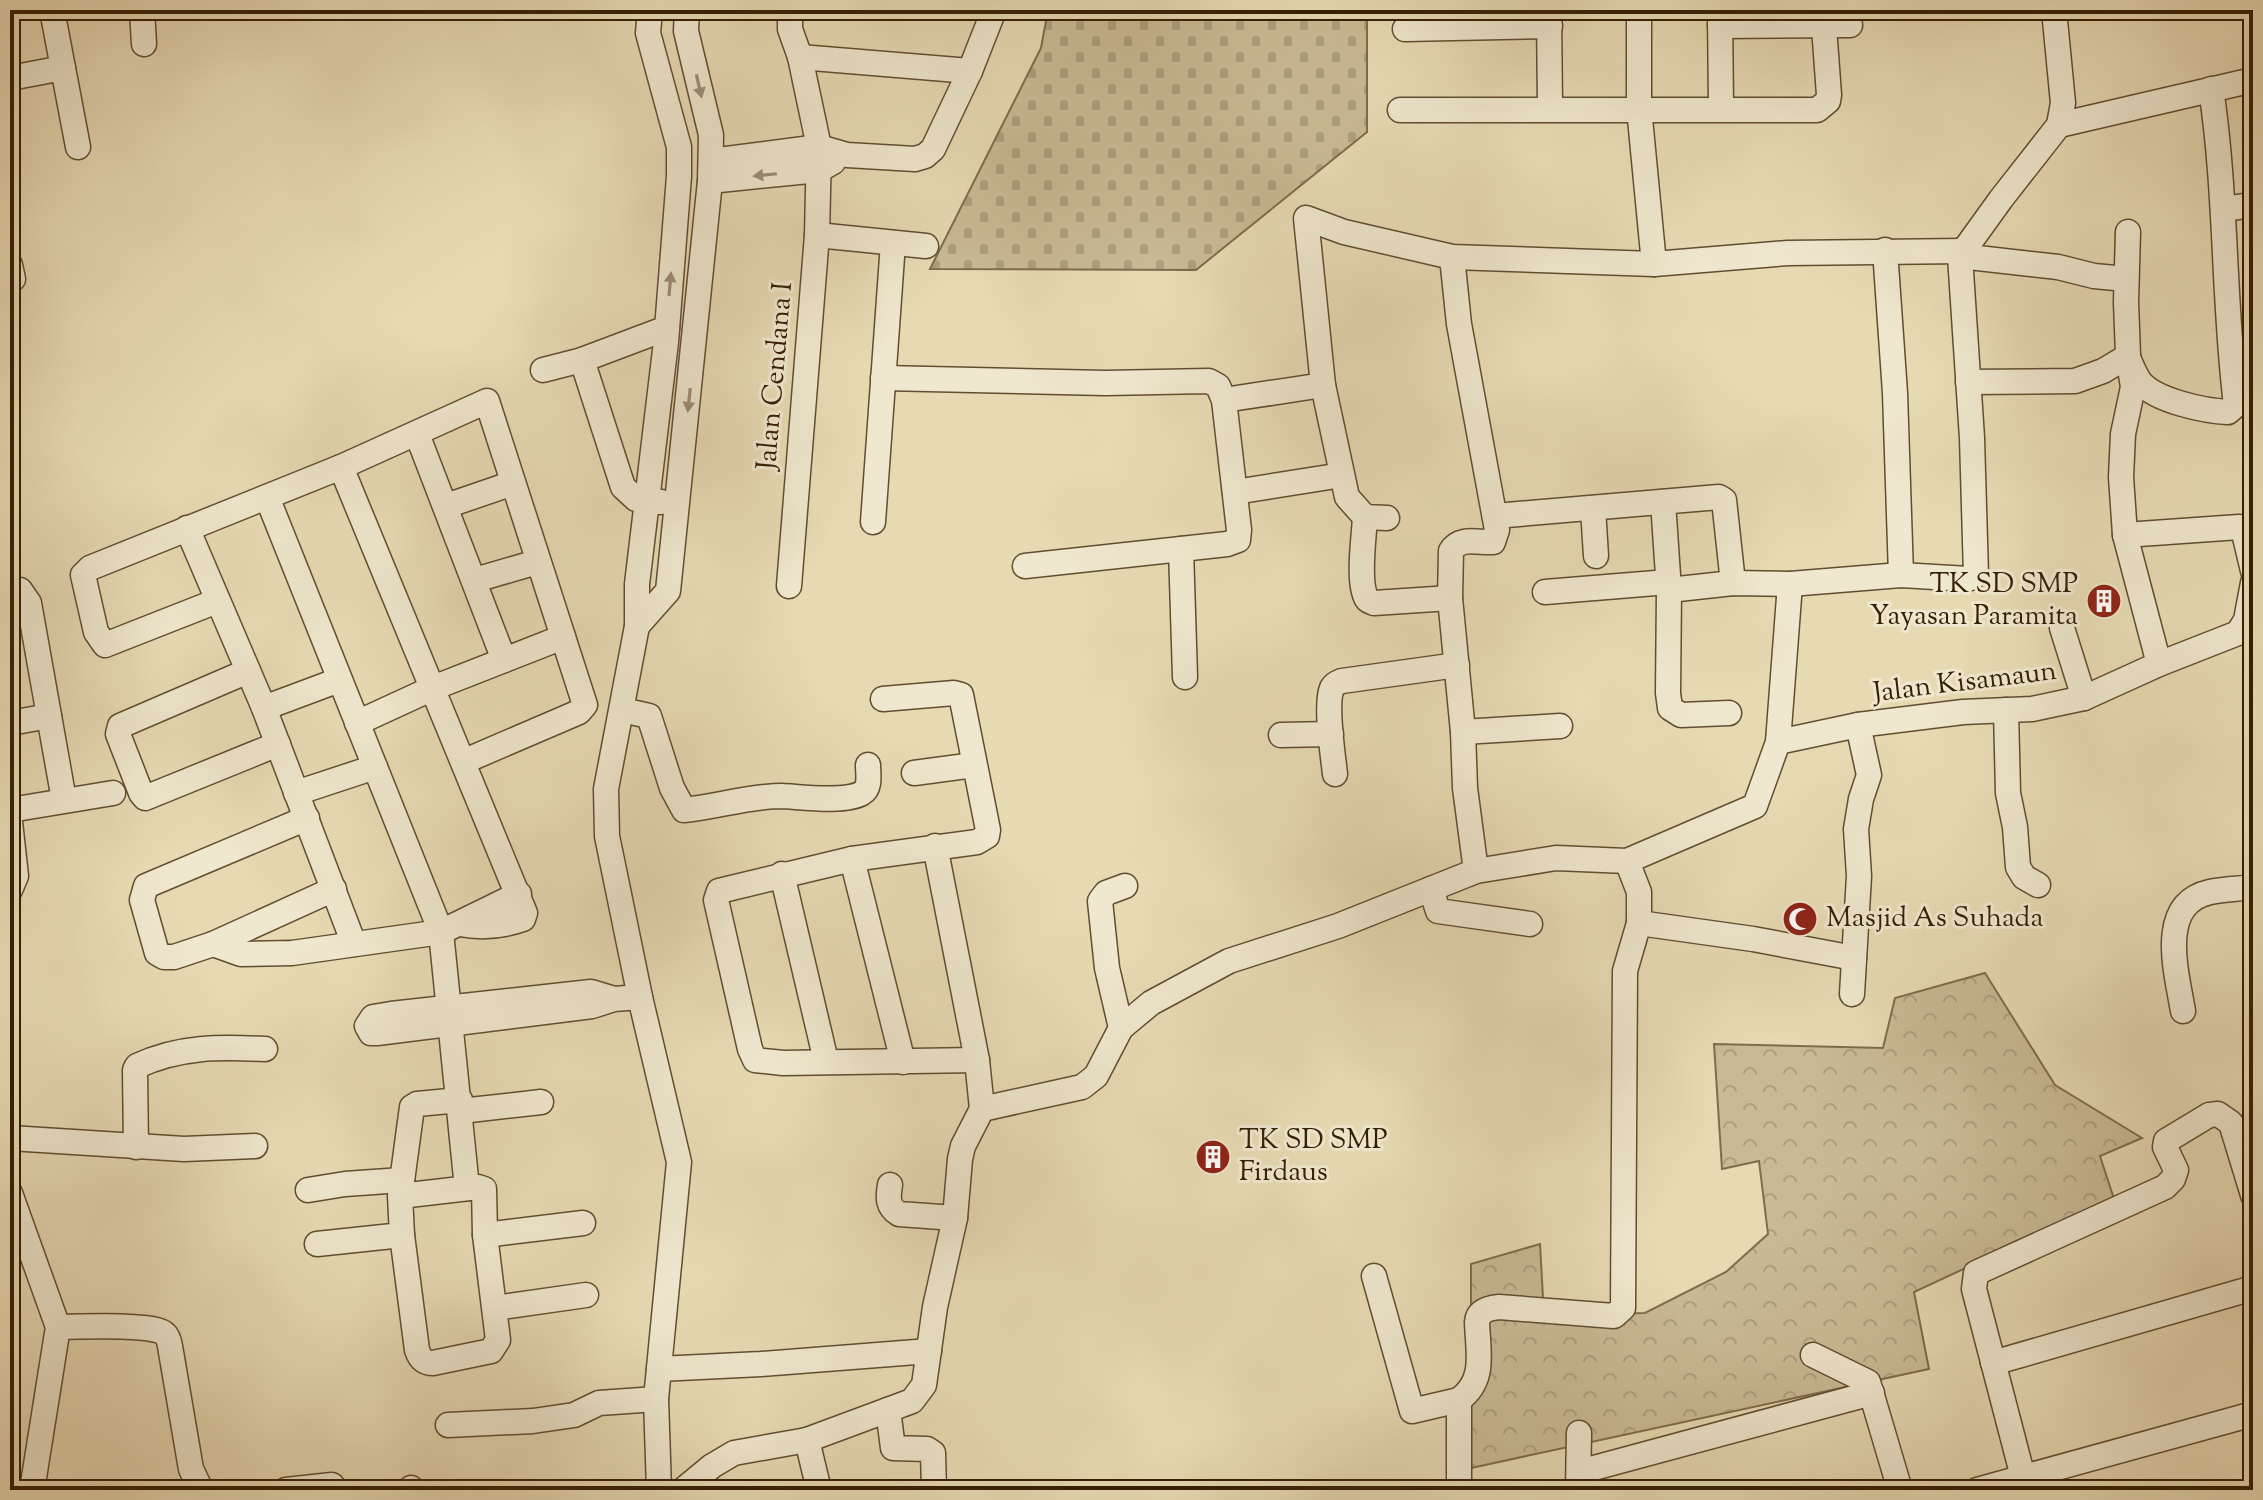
<svg xmlns="http://www.w3.org/2000/svg" width="2263" height="1500" viewBox="0 0 2263 1500" font-family="'Sorts Mill Goudy',serif">
<style>
.forest{fill:url(#forest-crowns);stroke:#7f6c4c;stroke-width:2}
.cemetery{fill:url(#cemetery-stones);stroke:#7f6c4c;stroke-width:2}
.lines{fill:none;stroke-linecap:round;stroke-linejoin:round}
.minor-casing{stroke:#624d30;stroke-width:27}
.minor{stroke:#efe7ce;stroke-width:24}
.oneway{fill:#9b8d73}
.labels{text-anchor:middle;dominant-baseline:central;stroke-width:6;stroke-linejoin:round;paint-order:stroke}
.street-label{font-size:28px;fill:#351e04;stroke:#efe7ce}
.poi-label{font-size:28px;fill:#351e04;stroke:#efe7ce;text-anchor:start}
</style>
<defs>
<pattern id="forest-crowns" width="20" height="18" patternUnits="userSpaceOnUse" patternTransform="scale(2)"><rect width="20" height="18" fill="#c9ba95"/><path d="M2 6a3 3 0 1 1 6 0M12 15a3 3 0 1 1 6 0" fill="none" stroke="#ad9f7f"/></pattern>
<pattern id="cemetery-stones" width="16" height="16" patternUnits="userSpaceOnUse" patternTransform="scale(2)"><rect width="16" height="16" fill="#c9ba95"/><path d="M2 7V4a2 2 0 0 1 4 0v3zM10 15v-3a2 2 0 0 1 4 0v3z" fill="#ad9f7f"/></pattern>
</defs>
<rect width="100%" height="100%" fill="#e7dab3"/>
<filter id="stains"><feTurbulence type="fractalNoise" baseFrequency=".0025" numOctaves="4"/><feColorMatrix values="0 0 0 0 .2 0 0 0 0 .09 0 0 0 0 .02 0 0 0 .5 -.17"/></filter>
<radialGradient id="worn" r=".72"><stop offset=".6" stop-color="#630" stop-opacity="0"/><stop offset="1" stop-color="#630" stop-opacity=".3"/></radialGradient>
<polygon class="forest" points="1985,973 2055,1085 2142,1138 2100,1156 2114,1199 1914,1292 1929,1369 1471,1468 1471,1264 1540,1244 1544,1316 1645,1313 1726,1272 1768,1234 1759,1161 1722,1169 1714,1044 1883,1048 1895,998"/>
<polygon class="cemetery" points="1048,10 1367,10 1367,132 1196,270 930,269 1041,48"/>
<g class="lines">
<defs>
<g id="minor">
<polyline points="52,10 78,147"/>
<polyline points="142,10 144,44"/>
<polyline points="650,10 648,33 679,147 679,176 666,342 637,584 637,626 606,789 607,836 640,997 679,1162 656,1399 659,1490"/>
<polyline points="1639,10 1639,108 1654,264"/>
<polyline points="1720,11 1721,108"/>
<polyline points="1549,12 1550,108"/>
<polyline points="1720,26 1850,25"/>
<polyline points="1405,29 1550,26"/>
<polyline points="800,57 970,71"/>
<polyline points="10,78 63,68"/>
<polyline points="1400,110 1817,110 1828,101 1829,95 1824,27"/>
<polyline points="2059,125 2253,80"/>
<polyline points="711,161 819,147 847,155 915,159 925,156 933,149 970,71 994,10"/>
<polyline points="710,181 819,170 833,162"/>
<polyline points="2223,209 2253,205"/>
<polyline points="2128,232 2126,302 2128,356 2133,387 2123,434 2121,477 2125,535 2159,664"/>
<polyline points="817,235 926,246"/>
<polyline points="1885,250 1895,393 1901,575"/>
<polyline points="1960,256 2058,267 2094,276 2126,279"/>
<path d="M1452 257 1459 324 1497 530 1493 542C1478 543 1460 536 1451 551L1450 598 1463 732 1465 788 1476 871"/>
<polyline points="10,265 13,279"/>
<polyline points="582,360 623,487 636,499 661,502"/>
<path d="M2129 360C2132 367 2136 377 2141 383 2157 401 2205 411 2228 412L2236 405C2223 300 2227 194 2211 89"/>
<polyline points="543,370 582,360 667,328"/>
<polyline points="883,378 1105,383 1209,381 1218,386 1224,400 1239,530 1238,540 1227,544 1025,566"/>
<polyline points="1968,382 2075,381 2103,371 2128,356"/>
<polyline points="1224,400 1323,385"/>
<polyline points="417,434 504,660"/>
<path d="M341 467 525 913 523 919C503 926 481 928 460 924"/>
<polyline points="1235,492 1342,475"/>
<polyline points="267,497 441,932 467,1188"/>
<polyline points="1663,502 1669,590 1668,693 1670,708 1681,715 1729,713"/>
<polyline points="446,506 513,483"/>
<polyline points="1593,508 1596,556"/>
<polyline points="1495,516 1719,497 1724,500 1733,583"/>
<path d="M1365 517C1364 537 1358 577 1365 595 1367 601 1369 601 1374 603L1450 598"/>
<polyline points="1387,518 1365,517 1347,497 1323,385 1306,218 1344,232 1452,257 1654,264 1788,253 1964,251"/>
<polyline points="873,522 893,243"/>
<polyline points="187,528 264,708 354,944"/>
<polyline points="2125,535 2239,527 2244,533 2253,571"/>
<polyline points="1181,549 1185,677"/>
<polyline points="475,580 537,562"/>
<polyline points="789,586 817,235 819,147 800,57 790,29 790,10"/>
<polyline points="1669,590 1733,583 1790,584 1901,575 1968,579 1976,575 1972,438 1960,256 2001,199 2059,125 2063,103 2054,10"/>
<polyline points="1545,592 1668,582"/>
<polyline points="10,593 20,590 29,603 64,800"/>
<polyline points="217,601 105,645 96,632 83,575 90,568 341,467 487,401 585,705 579,712 465,761"/>
<polyline points="637,626 668,591 710,181 711,135 686,31 687,10"/>
<polyline points="2062,628 2084,698"/>
<polyline points="248,671 120,726 118,734 141,793 145,798 150,796 278,744"/>
<polyline points="883,699 954,693 961,695 988,830 987,836 977,842 852,859 719,891 716,900 750,1049 755,1060 783,1063 977,1060"/>
<polyline points="264,708 339,680"/>
<path d="M622 710 649 716 672 788 684 810C717 807 749 796 782 796 802 797 845 803 862 793 871 788 868 774 868 765"/>
<polyline points="2006,710 2008,793 2015,827 2018,867 2024,877 2038,885"/>
<polyline points="10,723 49,716"/>
<polyline points="357,723 433,688 563,637"/>
<polyline points="1463,732 1560,726"/>
<polyline points="1281,735 1331,734"/>
<polyline points="1778,742 1858,725 1963,712 2032,709 2084,698 2159,664 2238,633 2246,620 2253,583"/>
<polyline points="914,773 974,765"/>
<path d="M1335 774C1333 756 1325 704 1332 688 1335 683 1337 683 1342 681L1457 665"/>
<polyline points="296,793 375,767"/>
<polyline points="10,810 113,793"/>
<polyline points="307,818 146,886 142,900 157,953 164,957 174,957 213,944 334,889"/>
<polyline points="10,822 16,876 10,890"/>
<polyline points="935,846 977,1060 982,1109"/>
<polyline points="852,859 903,1062"/>
<polyline points="1627,861 1639,892 1639,923 1753,939 1854,958"/>
<polyline points="782,874 826,1061"/>
<polyline points="1431,889 1438,911 1530,924"/>
<polyline points="213,944 241,954 292,953 441,932 519,894"/>
<polyline points="1852,994 1859,876 1856,829 1861,799 1869,775 1858,725"/>
<polyline points="614,999 591,992 391,1014 373,1017 367,1026 371,1033 377,1033 592,1006 614,999 640,997"/>
<path d="M2183 1011C2177 974 2156 904 2210 892 2223 889 2239 889 2253 887"/>
<polyline points="1121,1028 1107,968 1100,901 1106,893 1125,886"/>
<polyline points="982,1109 1082,1087 1096,1076 1121,1028 1151,1003 1229,961 1338,926 1476,871 1556,858 1627,861 1755,806 1778,742 1790,584"/>
<polyline points="461,1111 541,1102"/>
<polyline points="10,1138 184,1149 255,1146"/>
<path d="M136 1147 135 1070 137 1066C180 1046 220 1047 265 1049"/>
<path d="M890 1185C888 1197 887 1207 899 1214L955 1218"/>
<polyline points="308,1190 345,1184 402,1180"/>
<polyline points="10,1193 58,1327 32,1490"/>
<path d="M400 1196 478 1187 484 1189 485 1235 498 1340 491 1351 433 1363C424 1363 420 1359 417 1350L402 1235 400 1196 412 1107 417 1104 460 1100"/>
<polyline points="485,1235 583,1223"/>
<polyline points="317,1244 402,1235"/>
<polyline points="1374,1276 1412,1411 1459,1400 1459,1490"/>
<polyline points="495,1308 586,1295"/>
<path d="M58 1327C75 1327 156 1323 165 1334 169 1338 170 1346 171 1352L191 1469 201 1490"/>
<polyline points="1813,1355 1868,1382 1900,1490"/>
<polyline points="1993,1363 2253,1288"/>
<polyline points="659,1369 761,1364 929,1351"/>
<path d="M1459 1400C1486 1380 1478 1353 1477 1322 1478 1311 1489 1308 1499 1307L1614 1316 1623 1308 1625 971 1639 923"/>
<polyline points="888,1410 893,1448 927,1449 933,1453 934,1490"/>
<polyline points="448,1425 533,1421 574,1415 599,1403 656,1399"/>
<polyline points="807,1440 819,1490"/>
<polyline points="1579,1472 1872,1393"/>
<polyline points="2023,1477 1974,1289 1976,1273 2165,1187 2173,1179 2176,1170 2165,1147 2166,1141 2209,1115 2218,1114 2231,1123 2253,1195"/>
<polyline points="411,1488 411,1490"/>
<polyline points="286,1490 332,1485"/>
<polyline points="683,1490 712,1466 734,1453 807,1440 912,1401 924,1385 935,1307 955,1218 960,1159 963,1146 982,1109"/>
<polyline points="1578,1490 1579,1433"/>
<polyline points="1977,1490 2253,1414"/>
</g>
</defs>
<use href="#minor" class="minor-casing"/>
<use href="#minor" class="minor"/>
</g>
<defs><path id="oneway-solid" d="M-6-.8H1V-3.2L6.5 0L1 3.2V.8H-6Z" transform="scale(2)"/></defs>
<g class="oneway">
<use href="#oneway-solid" transform="translate(699 86) rotate(77)"/>
<use href="#oneway-solid" transform="translate(765 175) rotate(174)"/>
<use href="#oneway-solid" transform="translate(670 284) rotate(-85)"/>
<use href="#oneway-solid" transform="translate(689 400) rotate(96)"/>
</g>
<defs>
<symbol id="building-disc" viewBox="-11 -11 22 22"><circle r="9.5" fill="#8f2418" stroke="#efe7ce"/><path d="M-4-6H4V6H1V3H-1V6H-4ZM-2.5-4.3h1.7v1.8h-1.7ZM.8-4.3h1.7v1.8H.8ZM-2.5-1h1.7V.8h-1.7ZM.8-1h1.7V.8H.8Z" fill="#fff"/></symbol>
<symbol id="mosque-disc" viewBox="-11 -11 22 22"><circle r="9.5" fill="#8f2418" stroke="#efe7ce"/><path d="M3.5-4.9A6 6 0 1 0 3.5 4.9A5 5 0 1 1 3.5-4.9Z" fill="#fff"/></symbol>
</defs>
<g fill-rule="evenodd">
<use href="#building-disc" x="2084" y="581" width="40" height="40"/>
<use href="#mosque-disc" x="1780" y="899" width="40" height="40"/>
<use href="#building-disc" x="1193" y="1137" width="40" height="40"/>
</g>
<g class="labels">
<g class="street-label">
<text transform="translate(776 376) rotate(-85)">Jalan Cendana I</text>
<text transform="translate(1965 683) rotate(-7)">Jalan Kisamaun</text>
</g>
<g class="poi-label">
<text x="2078" y="585" text-anchor="end">TK SD SMP<tspan x="2078" dy="32">Yayasan Paramita</tspan></text>
<text x="1826" y="919">Masjid As Suhada</text>
<text x="1239" y="1141">TK SD SMP<tspan x="1239" dy="32">Firdaus</tspan></text>
</g>
</g>
<rect width="2263" height="1500" fill="none" stroke="#e7dab3" stroke-width="40"/>
<rect x="12" y="12" width="2239" height="1476" fill="none" stroke="#351e04" stroke-width="4"/>
<rect x="20" y="20" width="2223" height="1460" fill="none" stroke="#351e04" stroke-width="2"/>
<rect width="100%" height="100%" filter="url(#stains)"/>
<rect width="100%" height="100%" fill="url(#worn)"/>
</svg>
